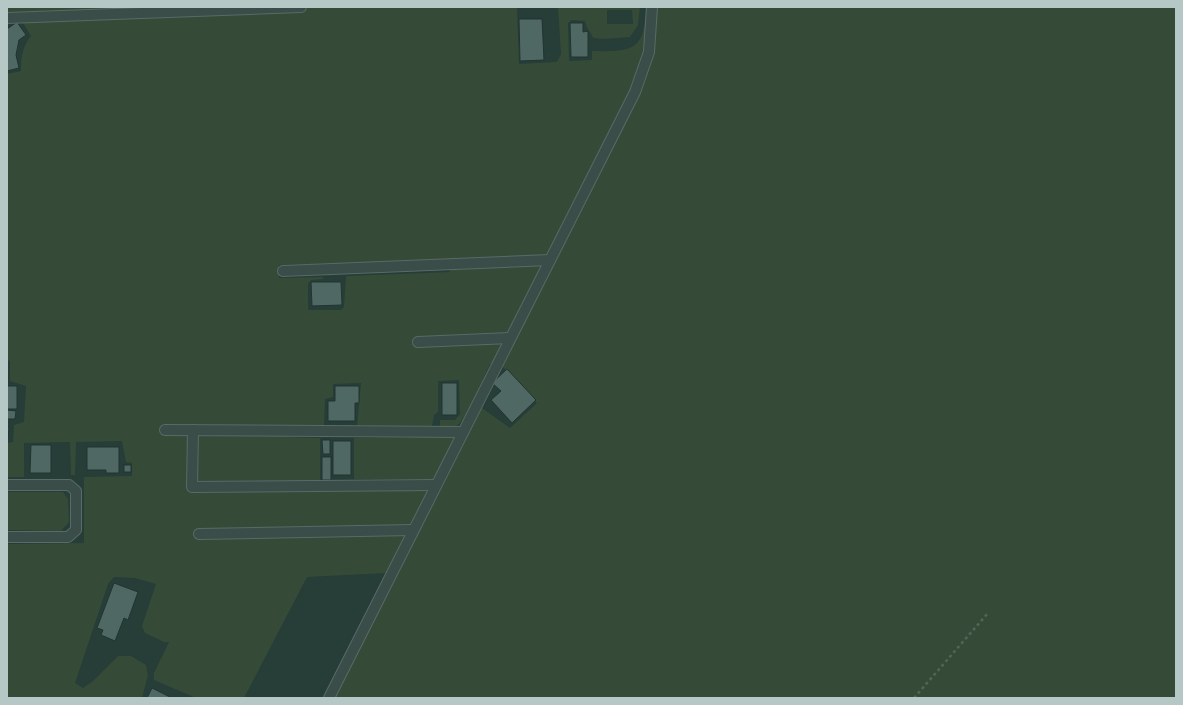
<svg xmlns="http://www.w3.org/2000/svg" width="1183" height="705" viewBox="0 0 1183 705" font-family="Helvetica,sans-serif">
<style>
.green{fill:#354b38;fill-rule:evenodd}
.building{fill:#4f6863;stroke:#213431}
.lines{fill:none;stroke-linecap:round;stroke-linejoin:round}
.lane-casing{stroke:#586b67;stroke-width:12}
.path{stroke:#516659;stroke-width:2.5;stroke-dasharray:3 3;stroke-linecap:butt}
.lane{stroke:#3a4d49;stroke-width:10}
</style>
<rect width="100%" height="100%" fill="#263d38"/>
<g class="green">
<path d="M7 7H517L519 64 557 62 561 54 558 7H640L638 25 630 37 604 39 593 38C591 32 586 28 585 21L572 20 568 23 569 61 592 60V51C605 51 628 53 637 43 645 35 645 18 647 7H1176V698H334L397 576 386 573 307 577 244 698H196L154 680V673L169 642H164L145 633 142 626 156 584 135 578 114 577 108 584 75 683 83 688 93 681 118 656H131L146 665 148 675 142 698H7V544L84 543V477L132 476V463L126 462 122 441 76 442 75 475H71L70 442 24 443V477H7V443L13 442 14 425 24 422 26 386 10 381V361L7 360V74L21 71C21 57 22 47 31 36L22 21H7ZM607 10H632L633 24H607ZM450 260V272L346 276 344 307 341 310H308V284L311 280 323 279V277L279 278V265ZM490 364 503 367 537 403 510 428 482 408 437 489 288 481H320V438L289 437 288 427H324L325 399 333 397V384L361 383 357 427 432 426 434 415 438 412V381L459 380 460 414 455 420H440V427C446 427 453 428 458 425 465 420 485 375 490 364Z"/>
<polygon points="452,437 455,438 434,479 354,479 354,438"/>
<polygon points="7,492 63,492 68,499 69,522 61,531 7,530"/>
</g>
<g class="building">
<polygon points="519,19 542,19 544,60 520,61"/>
<polygon points="17,22 26,35 19,40 16,55 19,68 7,71 7,29"/>
<polygon points="570,23 583,23 583,32 588,31 588,57 571,57"/>
<polygon points="311,282 341,282 342,305 312,306"/>
<polygon points="507,369 536,400 512,423 491,400 501,391 492,383"/>
<rect x="442" y="383" width="15" height="32"/>
<rect x="7" y="386" width="10" height="23"/>
<polygon points="335,386 359,386 359,403 355,403 355,421 328,421 328,401 335,401"/>
<polygon points="7,410 16,411 15,419 7,419"/>
<polygon points="7,427 9,427 8,439 7,438"/>
<polygon points="322,440 330,440 330,454 323,454"/>
<rect x="333" y="441" width="18" height="34"/>
<polygon points="31,445 51,445 51,473 30,473"/>
<polygon points="87,447 119,447 119,473 106,473 106,470 87,470"/>
<rect x="322" y="457" width="9" height="23"/>
<rect x="124" y="465" width="7" height="7"/>
<polygon points="114,583 138,592 128,620 124,618 115,641 101,635 103,630 97,628"/>
<polygon points="152,688 172,698 147,698"/>
</g>
<g class="lines">
<defs>
<g id="lane">
<polyline points="7,18 301,7"/>
<polyline points="283,271 550,260"/>
<polyline points="418,342 510,338"/>
<polyline points="165,430 462,432"/>
<polyline points="193,430 192,487 436,485"/>
<polyline points="7,485 69,485 76,491 76,530 68,537 7,537"/>
<polyline points="199,534 413,530"/>
<polyline points="329,698 635,92 649,52 652,7"/>
</g>
</defs>
<use href="#lane" class="lane-casing"/>
<polyline class="path" points="914,698 988,613"/>
<use href="#lane" class="lane"/>
</g>
<rect width="1183" height="705" fill="none" stroke="#b6c8c5" stroke-width="16"/>
</svg>
